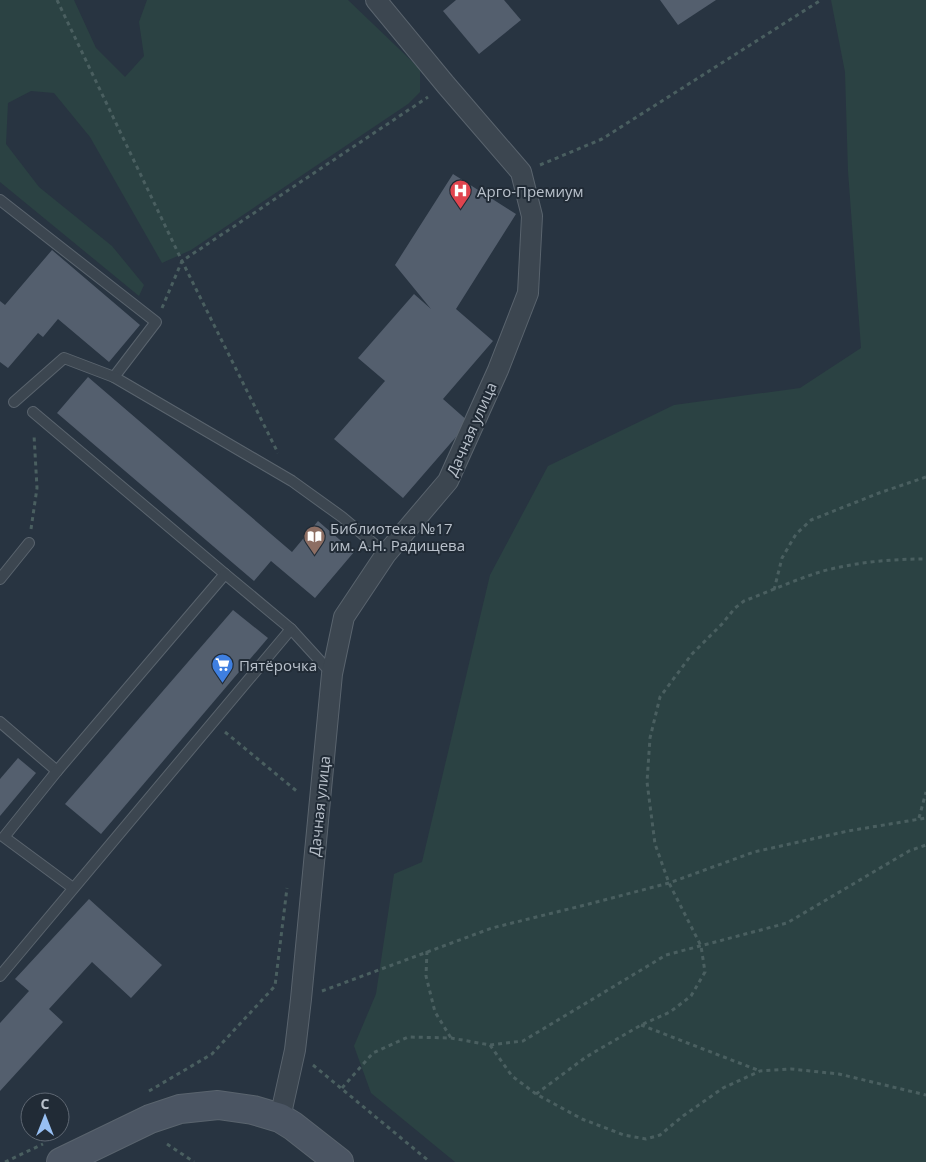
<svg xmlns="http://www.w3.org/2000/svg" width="926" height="1162" viewBox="0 0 926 1162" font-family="'Open Sans',sans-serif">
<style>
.green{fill:#2b4243}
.building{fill:#545f6e}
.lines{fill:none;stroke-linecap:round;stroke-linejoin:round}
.service-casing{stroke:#5a646e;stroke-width:12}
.minor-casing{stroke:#5a646e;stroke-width:22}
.secondary-casing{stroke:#5a646e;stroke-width:30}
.path{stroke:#4a5f60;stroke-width:3;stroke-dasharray:4 4;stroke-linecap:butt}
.service{stroke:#3c4650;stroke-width:10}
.minor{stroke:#3c4650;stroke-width:20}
.secondary{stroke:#4b5563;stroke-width:28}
.labels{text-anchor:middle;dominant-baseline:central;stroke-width:4;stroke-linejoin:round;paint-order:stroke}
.poi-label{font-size:15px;fill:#b9c1cb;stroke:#212b36;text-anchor:start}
.street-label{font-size:15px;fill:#b9c1cb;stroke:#212b36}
</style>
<rect width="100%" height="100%" fill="#283441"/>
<g class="green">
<polygon points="0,0 74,0 96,48 125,77 144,56 139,22 147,0 348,0 420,69 420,92 408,104 191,250 162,263 90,137 54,93 31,91 8,103 6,144 39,187 112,246 144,285 139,296 0,182"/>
<polygon points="831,0 926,0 926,1162 455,1162 371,1093 354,1046 376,994 394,874 422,862 490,575 548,466 674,405 800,388 861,348 848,171 845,72"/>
</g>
<g class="building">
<polygon points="456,0 504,0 521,20 479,54 443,11"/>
<polygon points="660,0 716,0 678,25"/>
<polygon points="453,174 516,214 456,309 493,341 443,399 469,422 403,498 334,439 385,381 358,358 414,294 431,309 395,265"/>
<polygon points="52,250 140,325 109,362 58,319 43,337 38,333 8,368 0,362 0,301 5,305"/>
<polygon points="88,377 292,552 318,521 354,552 315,598 271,561 254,581 57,413"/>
<polygon points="233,610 268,638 101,834 65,804"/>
<polygon points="18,758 36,773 0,816 0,779"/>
<polygon points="89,899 162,965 131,998 92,962 49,1009 63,1022 0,1091 0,1023 29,991 15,979"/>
</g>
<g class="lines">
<defs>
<g id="service">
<polyline points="0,200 156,322 114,377 64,358 14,402"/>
<polyline points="114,377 292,481 342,517 386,554"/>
<polyline points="33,412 225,574"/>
<polyline points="0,579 29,543"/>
<polyline points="0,722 57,771 225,574 291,629 332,674"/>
<polyline points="57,771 4,837 73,888"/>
<polyline points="0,976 291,629"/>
</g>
<polyline id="minor" points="280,1118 295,1050 301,999 332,674 344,617 386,554 448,481 498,370 528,293 532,216 521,172 446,85 376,0"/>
<polyline id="secondary" points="61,1162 150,1119 180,1109 218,1105 253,1110 280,1118 293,1126 339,1162"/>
</defs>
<use href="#service" class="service-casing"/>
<use href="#minor" class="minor-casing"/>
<use href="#secondary" class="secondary-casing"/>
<g class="path">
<polyline points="57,0 182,261 278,453"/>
<polyline points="540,165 602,139 821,0"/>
<polyline points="162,308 182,261 428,97"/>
<polyline points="31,529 37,488 34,435"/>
<polyline points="774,590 782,558 796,534 811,520 879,493 926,477"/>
<polyline points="225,732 299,793"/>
<polyline points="919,818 926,792"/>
<polyline points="427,951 426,976 435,1012 451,1038"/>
<polyline points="322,991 492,928 589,904 669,883 754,852 848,831 926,818"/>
<polyline points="641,1025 760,1071"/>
<polyline points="490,1045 512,1076 536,1094 582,1119 624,1135 646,1139 660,1135 683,1116 723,1088 760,1071 791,1069 839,1074 926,1095"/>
<polyline points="313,1065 430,1162"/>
<polyline points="342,1088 373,1053 408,1037 451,1038 490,1045 523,1041 666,955 787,923 909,851 926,845"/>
<polyline points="149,1091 212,1054 275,986 287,888"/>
<path d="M536 1094 586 1057 641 1025 670 1012 691 996 705 972 701 946 669 883 655 844 647 782 650 738 660 697 692 654 722 624 735 608 744 601C770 591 797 579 823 571 857 562 892 559 926 559"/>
<polyline points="167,1144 194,1162"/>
<polyline points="5,1162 43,1144"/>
</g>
<use href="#service" class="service"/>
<use href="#minor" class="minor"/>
<use href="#secondary" class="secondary"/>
</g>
<defs>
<symbol id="hospital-pin" viewBox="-11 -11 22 30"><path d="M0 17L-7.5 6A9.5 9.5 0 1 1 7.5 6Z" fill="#e0444e" stroke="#212b36"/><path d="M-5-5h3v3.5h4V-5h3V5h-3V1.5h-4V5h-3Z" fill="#fff"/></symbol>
<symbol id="library-pin" viewBox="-11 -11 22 30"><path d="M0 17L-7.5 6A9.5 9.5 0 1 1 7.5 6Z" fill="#8d6e63" stroke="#212b36"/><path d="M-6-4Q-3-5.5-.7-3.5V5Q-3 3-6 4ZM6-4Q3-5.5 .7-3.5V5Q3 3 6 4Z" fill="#fff"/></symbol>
<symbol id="supermarket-pin" viewBox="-11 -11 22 30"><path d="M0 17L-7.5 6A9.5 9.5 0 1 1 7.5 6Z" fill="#3f7fe0" stroke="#212b36"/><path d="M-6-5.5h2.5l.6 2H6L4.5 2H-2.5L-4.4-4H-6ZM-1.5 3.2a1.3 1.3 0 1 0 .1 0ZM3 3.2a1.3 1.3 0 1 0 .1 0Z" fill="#fff"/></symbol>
</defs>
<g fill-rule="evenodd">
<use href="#hospital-pin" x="448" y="178" width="25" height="34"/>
<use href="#library-pin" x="302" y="524" width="25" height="34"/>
<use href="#supermarket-pin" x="210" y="652" width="25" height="34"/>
</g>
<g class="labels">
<g class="poi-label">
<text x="477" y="191">Арго-Премиум</text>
<text x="330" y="528">Библиотека №17<tspan x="330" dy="17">им. А.Н. Радищева</tspan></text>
<text x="239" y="665">Пятёрочка</text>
</g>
<g class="street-label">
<text transform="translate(471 429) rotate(-66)">Дачная улица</text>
<text transform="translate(319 806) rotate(-84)">Дачная улица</text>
</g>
</g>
<g transform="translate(45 1117)"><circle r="24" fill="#212b36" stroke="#5e6772"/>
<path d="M0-4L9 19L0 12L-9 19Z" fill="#97bff2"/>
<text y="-8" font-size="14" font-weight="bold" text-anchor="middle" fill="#b9c1cb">С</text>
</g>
</svg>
